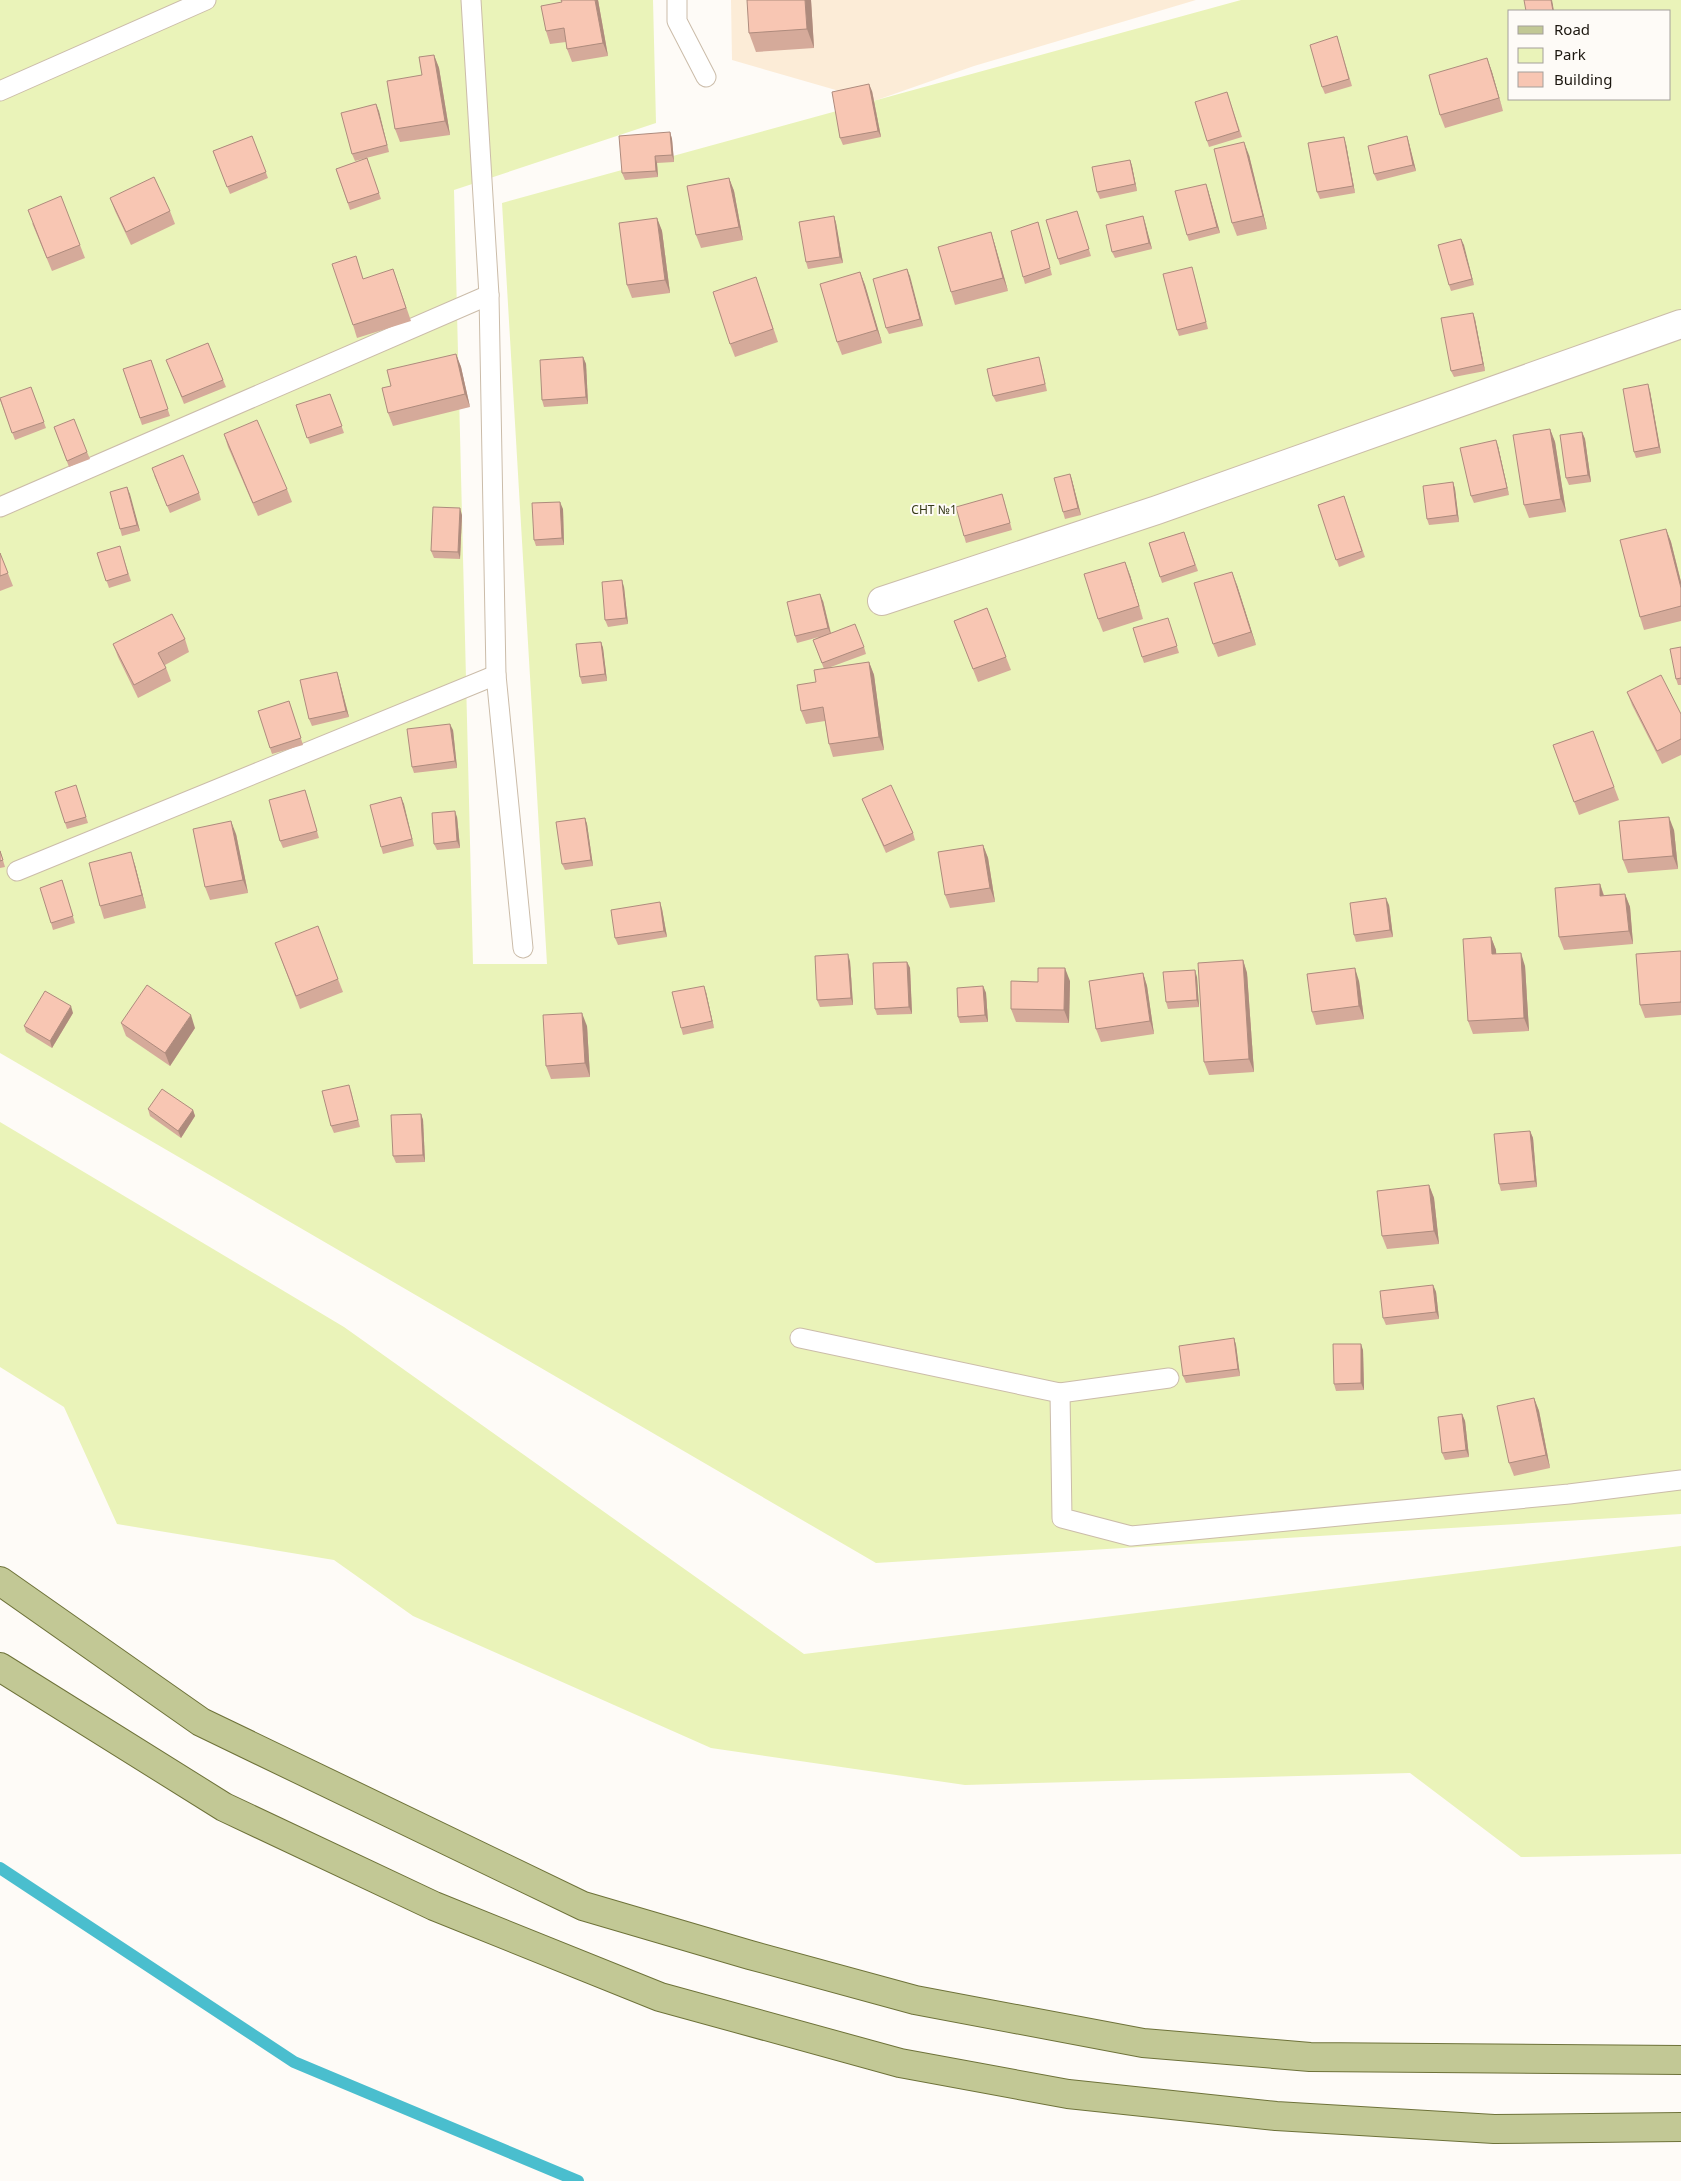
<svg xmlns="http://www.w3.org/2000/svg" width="1681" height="2181" viewBox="0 0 1681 2181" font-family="'Noto Sans',sans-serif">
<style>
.built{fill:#fcecd7}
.green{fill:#eaf3b9;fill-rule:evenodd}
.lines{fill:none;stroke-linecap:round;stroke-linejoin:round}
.stream{stroke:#4abece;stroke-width:12}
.lane-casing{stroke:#cbbca9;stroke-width:21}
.street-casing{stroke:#cbbca9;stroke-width:30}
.primary-casing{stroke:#6e7239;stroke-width:30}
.lane{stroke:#fff;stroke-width:19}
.street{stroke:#fff;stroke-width:28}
.primary{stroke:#c2c895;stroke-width:28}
.wall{fill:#d5aa9a}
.shaded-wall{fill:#ae8b7d}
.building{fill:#f8c6b3;stroke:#ae8b7d}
.labels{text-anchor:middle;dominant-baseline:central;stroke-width:4;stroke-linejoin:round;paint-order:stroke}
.park-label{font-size:12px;fill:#343815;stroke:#fefbf7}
</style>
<rect width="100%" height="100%" fill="#fefbf7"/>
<polygon class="built" points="731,0 1196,0 974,66 874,101 732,60"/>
<g class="green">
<path d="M0 0H653L656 123 454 190 473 964H547L502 203 1241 0H1681V1514L876 1563 0 1053ZM1510 11H1670V99H1510Z"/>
<polygon points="0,1122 344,1327 804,1654 1681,1546 1681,1854 1521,1857 1410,1773 965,1785 711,1748 413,1616 334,1560 117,1524 64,1407 0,1367"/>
</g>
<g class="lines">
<polyline class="stream" points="0,1868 294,2062 578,2181"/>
<defs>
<g id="lane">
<polyline points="471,0 489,295 496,675 523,948"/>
<polyline points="677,0 677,21 706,77"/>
<polyline points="0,91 206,0"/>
<polyline points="0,507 489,295"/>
<polyline points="17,871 496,675"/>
<polyline points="800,1338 1060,1393 1169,1378"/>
<polyline points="1060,1393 1062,1518 1131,1536 1569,1494 1681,1480"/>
</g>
<polyline id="street" points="882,601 1157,510 1681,324"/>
<g id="primary">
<polyline points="0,1581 201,1722 583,1906 750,1955 915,2000 1143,2043 1310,2057 1681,2060"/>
<polyline points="0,1667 224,1807 434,1906 660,1997 900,2063 1068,2094 1276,2116 1494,2129 1681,2127"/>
</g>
</defs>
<use href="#lane" class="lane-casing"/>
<use href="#street" class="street-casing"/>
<use href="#primary" class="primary-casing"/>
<use href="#lane" class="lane"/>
<use href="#street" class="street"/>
<use href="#primary" class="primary"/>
</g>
<g class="wall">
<polygon points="598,0 608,56 572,62 567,49 566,42 550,44 546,31"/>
<polygon points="811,0 814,48 756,52 749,33"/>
<polygon points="1337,36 1352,86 1325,94 1322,87"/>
<polygon points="434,55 439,68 450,135 400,142 395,129 422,75"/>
<polygon points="1487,58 1492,72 1503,111 1445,128 1440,115"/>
<polygon points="872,91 881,137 843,145 840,138"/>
<polygon points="1227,92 1242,137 1209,147 1207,141"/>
<polygon points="376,104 389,152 355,161 352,154"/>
<polygon points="670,132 672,139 674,162 657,163 658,177 625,180 622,173"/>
<polygon points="252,136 268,178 230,194 213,151"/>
<polygon points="1407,136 1409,143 1416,171 1377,181 1374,174"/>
<polygon points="1346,144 1355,193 1320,199 1317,192"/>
<polygon points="1249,155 1267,229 1237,236 1232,223"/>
<polygon points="367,158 381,199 350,210 336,169"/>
<polygon points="1130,160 1132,166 1137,191 1100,199 1097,192"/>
<polygon points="729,178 734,191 743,240 701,248 696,235"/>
<polygon points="1208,190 1220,233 1189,241 1187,235"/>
<polygon points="110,198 170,211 175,224 131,245 115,211"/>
<polygon points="834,216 836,223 843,263 808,269 806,262"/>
<polygon points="1143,216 1152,249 1115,258 1112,252"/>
<polygon points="1079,217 1091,256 1060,265 1046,220"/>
<polygon points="657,218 662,231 670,293 632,298 627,285"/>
<polygon points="1038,222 1052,275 1025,284 1023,277"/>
<polygon points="32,223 80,245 85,258 52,271"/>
<polygon points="991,232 995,245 1008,291 955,305 951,292"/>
<polygon points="1461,239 1474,285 1451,291 1449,285"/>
<polygon points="393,269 411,321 357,338 353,325"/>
<polygon points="907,269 923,326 889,334 886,328"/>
<polygon points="860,272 865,285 882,343 842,355 837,342"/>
<polygon points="1194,274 1208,329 1179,336 1177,330"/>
<polygon points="761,291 778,342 735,357 730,344"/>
<polygon points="1475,319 1485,371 1454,377 1451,371"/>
<polygon points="208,343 226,387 184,404 169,366"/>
<polygon points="456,354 461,367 470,407 393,426 388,413 391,386"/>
<polygon points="583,357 586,364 588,404 544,407 542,400"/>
<polygon points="151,360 170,416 142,425 123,369"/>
<polygon points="1041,364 1047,391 996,402 993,396"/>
<polygon points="31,387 46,428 15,440 0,400"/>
<polygon points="1650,391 1661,453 1636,458 1634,452"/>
<polygon points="330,394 344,433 310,444 296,405"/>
<polygon points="54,427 87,452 90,459 69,467"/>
<polygon points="1550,429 1555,442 1566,512 1529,518 1524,505"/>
<polygon points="1582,432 1585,439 1591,482 1569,485 1566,478"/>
<polygon points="224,434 287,489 292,502 258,516 228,447"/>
<polygon points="1498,446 1509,495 1474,503 1471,496"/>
<polygon points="1070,474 1072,480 1081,515 1065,519 1063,512"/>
<polygon points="154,475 199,493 201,500 170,513"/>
<polygon points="1453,482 1455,489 1459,522 1429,525 1427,519"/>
<polygon points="127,487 140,531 122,536 120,529"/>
<polygon points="1344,496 1365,557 1339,567 1318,505"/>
<polygon points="1004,500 1012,530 966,543 964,536"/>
<polygon points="563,509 564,545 536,546 534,540"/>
<polygon points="462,515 460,559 434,558 431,551"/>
<polygon points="1666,529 1671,542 1681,582 1681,621 1644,630 1640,617"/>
<polygon points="1184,532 1198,571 1162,583 1149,543"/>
<polygon points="0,553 13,586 0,591"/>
<polygon points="97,553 122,553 131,581 109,588"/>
<polygon points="1130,575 1143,619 1103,632 1098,619"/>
<polygon points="1237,585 1256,645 1218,657 1213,644"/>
<polygon points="624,587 628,624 608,627 605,620"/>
<polygon points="823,601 831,633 864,647 866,654 828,668 869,662 874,675 884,750 833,757 829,744 825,721 806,724 801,711 824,669 813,640 819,637 797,643 795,636"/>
<polygon points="987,608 1011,670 978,682 954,621"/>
<polygon points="1170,624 1179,653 1144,663 1142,657"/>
<polygon points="185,639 189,652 165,665 171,681 138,698 118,657 113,644"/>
<polygon points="601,642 603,648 607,681 582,684 580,677"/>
<polygon points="1681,647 1681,685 1678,685 1676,679"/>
<polygon points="337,672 339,679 349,717 312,726 309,719"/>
<polygon points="1627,692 1681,714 1681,755 1662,764 1632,705"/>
<polygon points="289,701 303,745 272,754 270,748"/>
<polygon points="453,730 457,768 414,773 412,767"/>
<polygon points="1593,731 1619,800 1579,815 1553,745"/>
<polygon points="55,792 78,792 88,823 67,829"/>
<polygon points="307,796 319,838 283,848 280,841"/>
<polygon points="401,797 414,846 383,854 381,847"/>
<polygon points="862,799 913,833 915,840 886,853"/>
<polygon points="457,817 460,848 437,850 434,844"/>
<polygon points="585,818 587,824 593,866 565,870 562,864"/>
<polygon points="1674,830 1678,869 1628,873 1623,860"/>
<polygon points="236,834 248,893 210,900 205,887"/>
<polygon points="983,845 988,858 995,902 950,908 945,895"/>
<polygon points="0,850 5,867 0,868"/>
<polygon points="135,865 146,908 104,919 100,906"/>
<polygon points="62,880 75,923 53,930 51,923"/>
<polygon points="1600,884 1604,895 1625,894 1630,907 1633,944 1564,950 1559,937"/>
<polygon points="1389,905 1393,937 1356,942 1354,935"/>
<polygon points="662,909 667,937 618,945 615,938"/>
<polygon points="1491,937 1496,950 1496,954 1525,966 1529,1031 1473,1034 1468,1021"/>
<polygon points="1681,951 1681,1015 1645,1018 1640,1005"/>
<polygon points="280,956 338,979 343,992 300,1009"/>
<polygon points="1243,960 1247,973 1254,1072 1209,1075 1204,1062"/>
<polygon points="850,961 853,1005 820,1007 817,1000"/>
<polygon points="907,962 910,968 912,1014 877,1015 875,1009"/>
<polygon points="1143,973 1147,986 1154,1034 1101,1042 1096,1029"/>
<polygon points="1197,977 1199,1007 1168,1009 1166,1002"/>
<polygon points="1070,981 1069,1023 1016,1022 1011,1009"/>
<polygon points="1359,981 1364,1019 1316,1025 1312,1012"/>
<polygon points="983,986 986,993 988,1022 960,1023 958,1017"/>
<polygon points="706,992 714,1028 683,1035 681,1028"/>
<polygon points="73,1013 52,1048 26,1032 24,1026"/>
<polygon points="121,1023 195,1028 170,1066 126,1036"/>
<polygon points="587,1026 590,1077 551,1079 546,1066"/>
<polygon points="351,1091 360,1127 334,1133 331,1126"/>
<polygon points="148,1109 193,1110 195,1116 181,1138 150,1116"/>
<polygon points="421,1114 423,1120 425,1162 396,1163 393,1156"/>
<polygon points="1530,1131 1533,1138 1537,1187 1501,1191 1499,1184"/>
<polygon points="1429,1185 1434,1198 1439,1244 1387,1249 1382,1236"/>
<polygon points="1433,1285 1436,1292 1439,1319 1386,1325 1383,1318"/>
<polygon points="1234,1338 1236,1345 1240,1376 1186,1383 1183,1376"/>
<polygon points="1363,1350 1364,1390 1336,1391 1334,1384"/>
<polygon points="1534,1398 1539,1411 1550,1468 1514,1476 1509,1463"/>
<polygon points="1462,1414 1465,1421 1469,1457 1445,1460 1442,1453"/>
</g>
<g class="shaded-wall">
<polygon points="595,0 598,0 608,56 603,43"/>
<polygon points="805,0 811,0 814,48 807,29"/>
<polygon points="1551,0 1552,0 1554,11 1553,11"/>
<polygon points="434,55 439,68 450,135 445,121"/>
<polygon points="1487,58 1492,72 1503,111 1499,98"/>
<polygon points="869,84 872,91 881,137 878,131"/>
<polygon points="376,104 379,111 389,152 387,145"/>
<polygon points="670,132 672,139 674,162 672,155"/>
<polygon points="1407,136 1409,143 1416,171 1413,165"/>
<polygon points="1344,137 1346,144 1355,193 1353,186"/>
<polygon points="1244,142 1249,155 1267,229 1263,216"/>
<polygon points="655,156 657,163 658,177 656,171"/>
<polygon points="1130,160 1132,166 1137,191 1135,184"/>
<polygon points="729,178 734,191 743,240 739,227"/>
<polygon points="1206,184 1208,190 1220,233 1217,227"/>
<polygon points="834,216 836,223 843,263 840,257"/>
<polygon points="1143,216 1145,222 1152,249 1149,243"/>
<polygon points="657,218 662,231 670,293 665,280"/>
<polygon points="991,232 995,245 1008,291 1003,278"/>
<polygon points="1461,239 1464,245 1474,285 1472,279"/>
<polygon points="907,269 910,276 923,326 920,319"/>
<polygon points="860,272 865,285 882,343 877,330"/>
<polygon points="1473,313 1475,319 1485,371 1483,364"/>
<polygon points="456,354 461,367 470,407 465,394"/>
<polygon points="583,357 586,364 588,404 586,397"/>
<polygon points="1648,384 1650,391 1661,453 1659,447"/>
<polygon points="1550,429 1555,442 1566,512 1561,499"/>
<polygon points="1582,432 1585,439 1591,482 1588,475"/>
<polygon points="1496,440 1498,446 1509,495 1507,488"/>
<polygon points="1070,474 1072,480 1081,515 1078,508"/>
<polygon points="1453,482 1455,489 1459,522 1457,515"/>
<polygon points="127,487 130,494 140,531 137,525"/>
<polygon points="560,502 563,509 564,545 562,538"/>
<polygon points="460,508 462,515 460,559 458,552"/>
<polygon points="1666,529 1671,542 1681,582 1681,588"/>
<polygon points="1125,562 1130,575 1143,619 1139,606"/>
<polygon points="1232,572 1237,585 1256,645 1251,632"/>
<polygon points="622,580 624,587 628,624 626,618"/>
<polygon points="820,594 823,601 831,635 828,628"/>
<polygon points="601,642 603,648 607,681 605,674"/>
<polygon points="869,662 874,675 884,750 879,737"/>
<polygon points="337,672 339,679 349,717 346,711"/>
<polygon points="450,724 453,730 457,768 455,761"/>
<polygon points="401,797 404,804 414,846 412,839"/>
<polygon points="455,811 457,817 460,848 457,841"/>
<polygon points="1669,817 1674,830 1678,869 1673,856"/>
<polygon points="585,818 587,824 593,866 591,860"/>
<polygon points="231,821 236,834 248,893 243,880"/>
<polygon points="983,845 988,858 995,902 990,888"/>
<polygon points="131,852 135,865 146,908 142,895"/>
<polygon points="1600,884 1604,897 1600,896"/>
<polygon points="1625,894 1630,907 1633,944 1629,931"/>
<polygon points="1386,898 1389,905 1393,937 1390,930"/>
<polygon points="660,902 662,909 667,937 664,931"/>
<polygon points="1491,937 1496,950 1497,968 1492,954"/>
<polygon points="1521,953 1525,966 1529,1031 1524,1018"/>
<polygon points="848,954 850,961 853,1005 851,998"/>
<polygon points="1243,960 1247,973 1254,1072 1249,1059"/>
<polygon points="907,962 910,968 912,1014 909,1007"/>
<polygon points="1065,968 1070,981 1069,1023 1064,1010"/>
<polygon points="1355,968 1359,981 1364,1019 1359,1006"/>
<polygon points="1195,970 1197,977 1199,1007 1197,1000"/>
<polygon points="1143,973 1147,986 1154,1034 1150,1021"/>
<polygon points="704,986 706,992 714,1028 712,1021"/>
<polygon points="983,986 986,993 988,1022 985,1015"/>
<polygon points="71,1006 73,1013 52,1048 50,1041"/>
<polygon points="582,1013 587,1026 590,1077 585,1063"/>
<polygon points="191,1015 195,1028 170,1066 165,1053"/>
<polygon points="193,1110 195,1116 181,1138 178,1131"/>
<polygon points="421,1114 423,1120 425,1162 423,1155"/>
<polygon points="1530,1131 1533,1138 1537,1187 1535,1181"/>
<polygon points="1429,1185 1434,1198 1439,1244 1434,1231"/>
<polygon points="1433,1285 1436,1292 1439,1319 1436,1312"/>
<polygon points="1234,1338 1236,1345 1240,1376 1238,1369"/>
<polygon points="1361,1344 1363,1350 1364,1390 1361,1383"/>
<polygon points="1534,1398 1539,1411 1550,1468 1546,1455"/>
<polygon points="1462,1414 1465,1421 1469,1457 1466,1450"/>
</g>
<g class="building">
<polygon points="561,0 595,0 603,43 567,49 564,28 546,31 541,6 562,2"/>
<polygon points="747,0 805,0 807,29 749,33"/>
<polygon points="1524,0 1551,0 1553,11 1526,11"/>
<polygon points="1337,36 1349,79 1322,87 1310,45"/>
<polygon points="434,55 445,121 395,129 387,81 422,75 419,57"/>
<polygon points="1487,58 1499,98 1440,115 1429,75"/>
<polygon points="869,84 878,131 840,138 832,92"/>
<polygon points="1227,92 1239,131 1207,141 1195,102"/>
<polygon points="376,104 387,145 352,154 341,113"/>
<polygon points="670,132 672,155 655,156 656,171 622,173 619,136"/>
<polygon points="252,136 266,172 227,187 213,151"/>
<polygon points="1407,136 1413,165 1374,174 1368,146"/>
<polygon points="1344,137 1353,186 1317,192 1308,143"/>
<polygon points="1244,142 1263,216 1232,223 1214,149"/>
<polygon points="367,158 379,193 348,203 336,169"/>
<polygon points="1130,160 1135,184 1097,192 1092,167"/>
<polygon points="154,177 170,211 126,232 110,198"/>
<polygon points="729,178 739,227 696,235 687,186"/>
<polygon points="1206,184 1217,227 1187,235 1175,191"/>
<polygon points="61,196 80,245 47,258 28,210"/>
<polygon points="1077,211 1089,249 1058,259 1046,220"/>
<polygon points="834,216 840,257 806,262 799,222"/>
<polygon points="1143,216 1149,243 1112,252 1106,225"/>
<polygon points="657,218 665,280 627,285 619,223"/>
<polygon points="1038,222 1050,268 1023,277 1011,231"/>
<polygon points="991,232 1003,278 951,292 938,247"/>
<polygon points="1461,239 1472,279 1449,285 1438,245"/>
<polygon points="356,256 363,279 393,269 406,308 353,325 332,264"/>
<polygon points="1192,267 1206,322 1177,330 1163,274"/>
<polygon points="907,269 920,319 886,328 873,279"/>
<polygon points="860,272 877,330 837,342 820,284"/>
<polygon points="756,277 773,329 730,344 713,292"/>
<polygon points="1473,313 1483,364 1451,371 1441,318"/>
<polygon points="208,343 223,380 182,397 166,360"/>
<polygon points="456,354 465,394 388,413 382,388 391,386 387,370"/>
<polygon points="583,357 586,397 542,400 540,360"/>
<polygon points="1039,357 1045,384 993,396 987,369"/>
<polygon points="151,360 168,409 140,418 123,369"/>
<polygon points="1648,384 1659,447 1634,452 1623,389"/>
<polygon points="31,387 44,422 12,433 0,398"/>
<polygon points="330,394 342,426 307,438 296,405"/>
<polygon points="74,419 87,452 67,461 54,427"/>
<polygon points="257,420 287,489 253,503 224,434"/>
<polygon points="1550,429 1561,499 1524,505 1513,435"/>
<polygon points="1582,432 1588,475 1566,478 1560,435"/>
<polygon points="1496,440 1507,488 1471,496 1460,448"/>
<polygon points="183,455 199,493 167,506 152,468"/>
<polygon points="1070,474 1078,508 1063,512 1054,478"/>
<polygon points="1453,482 1457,515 1427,519 1423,486"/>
<polygon points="127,487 137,525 120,529 110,492"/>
<polygon points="1002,494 1010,523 964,536 956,507"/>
<polygon points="1344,496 1362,551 1336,560 1318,505"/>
<polygon points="560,502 562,538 534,540 532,503"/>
<polygon points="433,507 460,508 458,552 431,551"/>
<polygon points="1666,529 1681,588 1681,606 1640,617 1620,540"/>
<polygon points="1184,532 1195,565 1160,577 1149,543"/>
<polygon points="120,546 128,574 106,581 97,553"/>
<polygon points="0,553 8,573 0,576"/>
<polygon points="1125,562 1139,606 1098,619 1084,574"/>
<polygon points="1232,572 1251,632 1213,644 1194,583"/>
<polygon points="622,580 626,618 605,620 602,582"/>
<polygon points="820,594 828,628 795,636 787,602"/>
<polygon points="987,608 1006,657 973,669 954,621"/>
<polygon points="172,614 185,639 158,653 166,668 134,685 113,644"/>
<polygon points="1168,618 1177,646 1142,657 1133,628"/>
<polygon points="855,624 864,647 822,663 813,640"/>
<polygon points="601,642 605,674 580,677 576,644"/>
<polygon points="1681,647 1681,678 1676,679 1670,649"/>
<polygon points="869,662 879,737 829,744 823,707 801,711 797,685 816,682 814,670"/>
<polygon points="337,672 346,711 309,719 300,680"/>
<polygon points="1661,675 1681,714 1681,739 1657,751 1627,692"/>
<polygon points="289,701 301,738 270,748 258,711"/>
<polygon points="450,724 455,761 412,767 407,729"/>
<polygon points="1593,731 1614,787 1574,802 1553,745"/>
<polygon points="76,785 86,817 65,823 55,792"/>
<polygon points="891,785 913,833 884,846 862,799"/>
<polygon points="305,790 317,831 280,841 269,800"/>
<polygon points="401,797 412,839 381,847 370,805"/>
<polygon points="455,811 457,841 434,844 432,813"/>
<polygon points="1669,817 1673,856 1623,860 1619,821"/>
<polygon points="585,818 591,860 562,864 556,822"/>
<polygon points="231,821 243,880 205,887 193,829"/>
<polygon points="983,845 990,888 945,895 938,852"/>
<polygon points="0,851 3,860 0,861"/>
<polygon points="131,852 142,895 100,906 89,863"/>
<polygon points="62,880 73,916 51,923 40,888"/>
<polygon points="1600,884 1600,896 1625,894 1629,931 1559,937 1555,888"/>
<polygon points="1386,898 1390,930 1354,935 1350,903"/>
<polygon points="660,902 664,931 615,938 611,910"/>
<polygon points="318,926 338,979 296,996 275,943"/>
<polygon points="1491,937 1492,954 1521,953 1524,1018 1468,1021 1463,939"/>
<polygon points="1681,951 1681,1002 1640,1005 1636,954"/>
<polygon points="848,954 851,998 817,1000 815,956"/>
<polygon points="1243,960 1249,1059 1204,1062 1198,963"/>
<polygon points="907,962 909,1007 875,1009 873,963"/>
<polygon points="1038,968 1065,968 1064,1010 1011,1009 1011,981 1038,982"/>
<polygon points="1355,968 1359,1006 1312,1012 1307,974"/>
<polygon points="1195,970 1197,1000 1166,1002 1163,972"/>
<polygon points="1143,973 1150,1021 1096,1029 1089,981"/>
<polygon points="147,985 191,1015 165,1053 121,1023"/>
<polygon points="704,986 712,1021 681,1028 672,992"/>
<polygon points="983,986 985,1015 958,1017 957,988"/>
<polygon points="45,991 71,1006 50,1041 24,1026"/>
<polygon points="582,1013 585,1063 546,1066 543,1015"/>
<polygon points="349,1085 358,1120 331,1126 322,1091"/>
<polygon points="162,1089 193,1110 178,1131 148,1109"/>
<polygon points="421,1114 423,1155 393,1156 391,1115"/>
<polygon points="1530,1131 1535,1181 1499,1184 1494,1134"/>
<polygon points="1429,1185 1434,1231 1382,1236 1377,1191"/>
<polygon points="1433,1285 1436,1312 1383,1318 1380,1291"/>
<polygon points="1234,1338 1238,1369 1183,1376 1179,1346"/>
<polygon points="1333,1344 1361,1344 1361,1383 1334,1384"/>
<polygon points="1534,1398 1546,1455 1509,1463 1497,1406"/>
<polygon points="1462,1414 1466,1450 1442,1453 1438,1417"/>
</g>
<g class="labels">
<g class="park-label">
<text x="934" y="509">СНТ №1</text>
</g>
</g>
<rect x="1508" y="10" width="162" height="90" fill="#fefbf7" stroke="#a4a09b"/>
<rect x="1518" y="26" width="25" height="8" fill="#c2c895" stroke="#a4a09b"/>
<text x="1554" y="35" font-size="15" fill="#1c1710">Road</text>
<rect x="1518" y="48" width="25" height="15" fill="#eaf3b9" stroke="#a4a09b"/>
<text x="1554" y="60" font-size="15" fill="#1c1710">Park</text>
<rect x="1518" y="72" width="25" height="15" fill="#f8c6b3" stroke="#a4a09b"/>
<text x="1554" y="85" font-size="15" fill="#1c1710">Building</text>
</svg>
